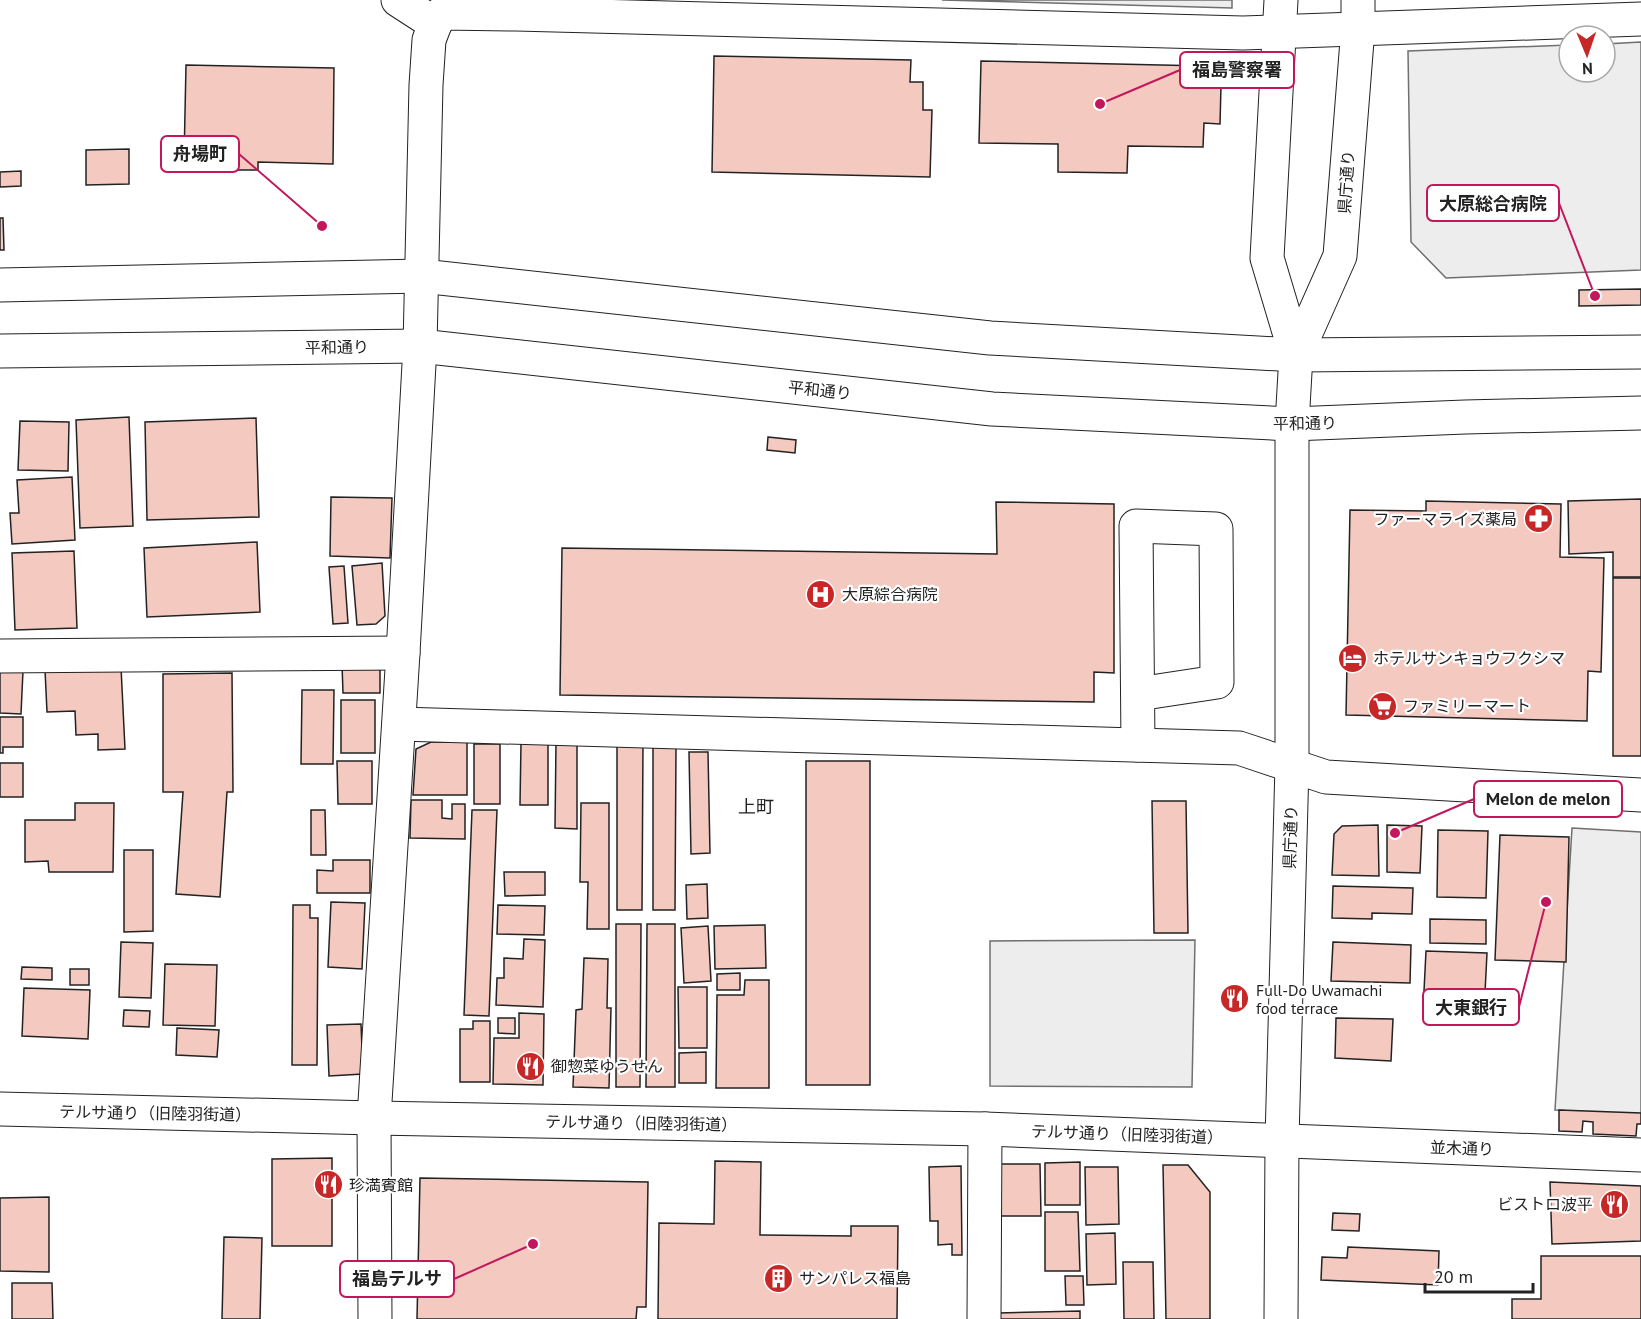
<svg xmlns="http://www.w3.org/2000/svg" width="1641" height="1319" viewBox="0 0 1641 1319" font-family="'PT Sans','Noto Sans JP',sans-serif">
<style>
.parking{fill:#ededed;stroke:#6f6f6f;stroke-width:1.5}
.building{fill:#f3c9c0;stroke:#222;stroke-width:1.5}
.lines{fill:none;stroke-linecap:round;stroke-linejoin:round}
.minor-casing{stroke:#222;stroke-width:35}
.major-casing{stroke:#222;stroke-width:35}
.highway-casing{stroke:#222;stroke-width:35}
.minor{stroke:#fff;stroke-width:33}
.major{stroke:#fff;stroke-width:33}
.highway{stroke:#fff;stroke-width:33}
.labels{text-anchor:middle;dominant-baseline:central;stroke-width:4.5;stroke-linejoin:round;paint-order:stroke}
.street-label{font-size:16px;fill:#222;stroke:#fff}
.poi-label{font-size:16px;fill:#222;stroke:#fff;text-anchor:start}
.neighbourhood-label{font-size:18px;fill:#222;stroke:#fff}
.leader{fill:none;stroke:#c2185b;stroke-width:2}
.callout-dot{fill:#c2185b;stroke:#fff;stroke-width:2}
.callout{fill:#fff;stroke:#c2185b;stroke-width:2}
.callout-label{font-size:18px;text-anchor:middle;font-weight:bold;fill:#222}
</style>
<rect width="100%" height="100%" fill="#fff"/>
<g class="parking">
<polygon points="942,0 1232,0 1232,8"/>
<polygon points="1641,42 1641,270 1446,278 1411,242 1408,51 1569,45 1569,72 1605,72 1605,44"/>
<polygon points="1572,828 1641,832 1641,1115 1555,1110"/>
<polygon points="1195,940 1192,1087 990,1086 990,941"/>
</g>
<g class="building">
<polygon points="714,56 911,60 910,82 923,82 923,110 932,110 930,177 712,172"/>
<polygon points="981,61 1205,66 1205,86 1221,86 1220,124 1204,123 1203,147 1128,146 1127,173 1058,172 1058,144 979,143"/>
<polygon points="186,65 334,68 333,164 258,162 258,170 234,170 234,162 184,160"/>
<polygon points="129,149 129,184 86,185 86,150"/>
<polygon points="21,171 21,186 0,187 0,172"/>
<polygon points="0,218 3,218 4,250 0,250"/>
<polygon points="1641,289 1641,305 1579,306 1579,290"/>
<polygon points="129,417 133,526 80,528 76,420"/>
<polygon points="256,418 259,517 147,520 145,422"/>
<polygon points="20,421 69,422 68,471 18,470"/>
<polygon points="768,437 796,440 795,453 767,450"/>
<polygon points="72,477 75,540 12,544 10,513 19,513 17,480"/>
<polygon points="331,497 392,498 390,558 330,556"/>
<polygon points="1641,499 1641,577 1613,577 1613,552 1569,554 1568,501"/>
<polygon points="1426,501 1561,504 1560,557 1604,558 1601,672 1588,671 1587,721 1346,715 1350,510 1426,511"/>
<polygon points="996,502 1114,504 1114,673 1094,672 1094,702 560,695 562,548 997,554"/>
<polygon points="257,542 260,612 147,617 144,548"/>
<polygon points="74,551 77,628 15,630 12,553"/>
<polygon points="382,563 385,616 376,624 357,625 352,566"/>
<polygon points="344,566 348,623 333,624 329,567"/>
<rect x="1613" y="578" width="28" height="178"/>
<polygon points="342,664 380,664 380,693 343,693"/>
<polygon points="121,667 125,749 98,750 98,734 76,735 75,711 47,712 45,670"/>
<polygon points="0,670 23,671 21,714 0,713"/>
<polygon points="232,673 233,792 227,792 220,897 176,894 183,792 163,792 163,674"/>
<polygon points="302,690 334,690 333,764 301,764"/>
<rect x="341" y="700" width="34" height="53"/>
<polygon points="0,717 23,717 23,747 3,747 3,753 0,753"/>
<polygon points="431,742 467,742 467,795 413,795 416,749"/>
<polygon points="521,743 548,743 548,805 520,805"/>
<polygon points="556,743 577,743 577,829 555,828"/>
<rect x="474" y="744" width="26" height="60"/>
<polygon points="617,744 643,745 642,910 617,910"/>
<polygon points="653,747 676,748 675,910 653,910"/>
<polygon points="689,752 708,752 710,853 691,854"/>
<polygon points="337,761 372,761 372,804 338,804"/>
<rect x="806" y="761" width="64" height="324"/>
<rect x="0" y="763" width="23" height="34"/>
<polygon points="411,800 442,800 442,818 452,819 452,804 465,804 465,839 410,838"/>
<polygon points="1152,801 1186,801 1188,933 1154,933"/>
<polygon points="75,803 114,803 113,872 49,872 48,861 25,862 25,820 75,820"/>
<polygon points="581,803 609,803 609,929 587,929 588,882 580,882"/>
<polygon points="311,810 325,810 326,855 311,855"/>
<polygon points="472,810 497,810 489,1016 464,1015"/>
<polygon points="1378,825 1379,876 1332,875 1334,834 1342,826"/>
<polygon points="1387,825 1422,826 1420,873 1387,872"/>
<polygon points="1438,830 1488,831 1486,898 1437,897"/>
<polygon points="1500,835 1569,837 1566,962 1495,960"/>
<polygon points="124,850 153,850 153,931 124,932"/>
<polygon points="333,860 370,860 370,893 317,893 317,870 333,871"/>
<polygon points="504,872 545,872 545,895 505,896"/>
<polygon points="707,884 708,918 687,919 686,885"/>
<polygon points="1333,886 1413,888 1412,914 1372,913 1372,919 1332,918"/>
<polygon points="331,902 365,903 362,969 328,967"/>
<polygon points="293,905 310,905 310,918 318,918 317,1065 292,1065"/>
<polygon points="498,905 545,906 544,935 497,934"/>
<polygon points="1430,919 1486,920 1486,944 1430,943"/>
<polygon points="616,924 641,924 640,1087 616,1087"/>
<polygon points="647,924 675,924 675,1087 646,1087"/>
<polygon points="765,925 766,968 715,969 714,926"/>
<polygon points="708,926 711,981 684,983 681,928"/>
<polygon points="524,939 545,940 543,1007 496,1005 497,978 504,978 504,958 523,959"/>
<polygon points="121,942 153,943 151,998 119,997"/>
<polygon points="1333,942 1411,945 1410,983 1331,981"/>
<polygon points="1426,951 1487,953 1485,993 1424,991"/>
<polygon points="584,958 608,959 607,1008 611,1008 609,1088 573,1087 576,1010 582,1009"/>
<polygon points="165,964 217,965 215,1026 163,1025"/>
<polygon points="22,967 52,968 52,980 21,979"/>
<rect x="70" y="969" width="19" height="16"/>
<polygon points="740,973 740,990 717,990 717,974"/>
<polygon points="745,980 769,980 769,1088 716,1088 717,995 744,995"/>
<polygon points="678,987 707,987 707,1048 679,1048"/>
<polygon points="24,988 90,990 88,1039 22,1036"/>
<polygon points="124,1010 150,1011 149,1027 123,1026"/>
<polygon points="519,1013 544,1014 543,1085 493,1084 494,1038 519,1038"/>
<polygon points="498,1018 515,1018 515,1034 498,1033"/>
<polygon points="1336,1018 1393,1019 1391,1061 1335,1058"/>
<polygon points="473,1021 490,1021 490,1082 460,1082 460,1029 473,1029"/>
<polygon points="361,1024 363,1074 329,1076 327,1025"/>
<polygon points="177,1028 219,1030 217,1057 176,1055"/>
<polygon points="706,1052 706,1083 679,1083 679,1053"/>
<polygon points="1559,1110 1641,1113 1641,1124 1637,1124 1636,1136 1593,1134 1593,1122 1583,1121 1582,1132 1559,1131"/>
<polygon points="332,1158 332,1246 272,1246 272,1159"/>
<polygon points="715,1161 761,1162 760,1235 851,1236 851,1226 898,1226 897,1319 658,1319 659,1223 714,1224"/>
<polygon points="1080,1162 1080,1205 1045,1205 1045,1163"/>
<polygon points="997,1164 1040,1164 1041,1216 998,1216"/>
<polygon points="1163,1165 1188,1165 1210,1192 1210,1319 1166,1319"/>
<polygon points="961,1166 962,1255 952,1255 952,1244 938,1245 938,1221 930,1221 929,1167"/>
<polygon points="1085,1167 1118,1167 1119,1224 1086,1225"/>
<polygon points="420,1178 648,1182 646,1307 637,1307 636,1319 417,1319"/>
<polygon points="1550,1182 1641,1186 1641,1241 1552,1244"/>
<polygon points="49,1197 49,1272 0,1271 0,1198"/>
<polygon points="1045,1212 1078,1212 1080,1271 1045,1271"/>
<polygon points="1333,1213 1360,1214 1359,1231 1332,1230"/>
<polygon points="1115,1233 1116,1284 1087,1285 1086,1234"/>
<polygon points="224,1237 262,1238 260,1319 222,1319"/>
<polygon points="1348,1247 1439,1251 1438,1285 1321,1280 1322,1257 1347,1258"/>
<polygon points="1541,1256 1641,1256 1641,1319 1512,1319 1512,1299 1541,1299"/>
<polygon points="1123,1262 1153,1262 1154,1319 1124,1319"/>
<polygon points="1065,1276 1083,1276 1084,1305 1066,1305"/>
<polygon points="12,1283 52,1283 53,1319 12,1319"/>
<polygon points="1080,1311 1080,1319 998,1319 998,1313"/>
</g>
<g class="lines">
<defs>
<g id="minor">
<polyline points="398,0 435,24"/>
<polyline points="0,656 403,653"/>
<polyline points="1138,694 1217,682 1216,529 1136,526 1138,745"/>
<polyline points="399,724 1239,748 1326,777 1641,795"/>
<polyline points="0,1109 374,1118 985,1129 1641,1155"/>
<polyline points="375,1319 374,1118 403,653 420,346 426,85 429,40 435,24 442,13 516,14 1243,33 1641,19"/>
<polyline points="984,1319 985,1129"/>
<polyline points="1281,1319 1282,1140 1292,765 1292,424 1296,355"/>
</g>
<g id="major">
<polyline points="1281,0 1267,258 1296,355"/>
<polyline points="1296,355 1340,256 1358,28 1358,0"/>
</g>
<g id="highway">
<polyline points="0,285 422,276 990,338 1296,355 1641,352"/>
<polyline points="0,351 420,346 992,409 1292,424 1465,417 1641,413"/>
</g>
</defs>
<use href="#minor" class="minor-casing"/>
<use href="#major" class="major-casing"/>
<use href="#highway" class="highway-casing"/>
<use href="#minor" class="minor"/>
<use href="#major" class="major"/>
<use href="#highway" class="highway"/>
</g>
<defs>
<symbol id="pharmacy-disc" viewBox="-11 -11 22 22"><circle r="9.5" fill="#c62828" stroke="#fff"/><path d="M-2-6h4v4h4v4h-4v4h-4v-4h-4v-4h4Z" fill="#fff"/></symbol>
<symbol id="hospital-disc" viewBox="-11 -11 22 22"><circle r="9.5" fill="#c62828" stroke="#fff"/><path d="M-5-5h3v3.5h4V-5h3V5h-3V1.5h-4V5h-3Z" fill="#fff"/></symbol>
<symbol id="hotel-disc" viewBox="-11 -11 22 22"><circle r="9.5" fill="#c62828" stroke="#fff"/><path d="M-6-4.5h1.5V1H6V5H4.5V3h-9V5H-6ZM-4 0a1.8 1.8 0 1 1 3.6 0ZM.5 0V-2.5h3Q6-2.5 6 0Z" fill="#fff"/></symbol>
<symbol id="supermarket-disc" viewBox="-11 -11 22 22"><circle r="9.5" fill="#c62828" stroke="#fff"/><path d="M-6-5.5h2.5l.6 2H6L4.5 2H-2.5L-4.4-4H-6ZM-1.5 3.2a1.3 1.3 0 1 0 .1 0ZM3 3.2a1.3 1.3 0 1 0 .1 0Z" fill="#fff"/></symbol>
<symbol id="restaurant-disc" viewBox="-11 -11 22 22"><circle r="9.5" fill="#c62828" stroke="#fff"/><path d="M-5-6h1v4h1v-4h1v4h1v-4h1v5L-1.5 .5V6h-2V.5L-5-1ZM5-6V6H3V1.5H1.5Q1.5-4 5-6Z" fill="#fff"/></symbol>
<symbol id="building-disc" viewBox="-11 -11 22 22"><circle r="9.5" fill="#c62828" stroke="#fff"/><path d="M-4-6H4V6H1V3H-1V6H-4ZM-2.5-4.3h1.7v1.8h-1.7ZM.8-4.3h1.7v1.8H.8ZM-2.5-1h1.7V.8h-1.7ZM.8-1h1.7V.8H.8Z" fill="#fff"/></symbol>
</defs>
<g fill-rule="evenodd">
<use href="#pharmacy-disc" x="1522" y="502" width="33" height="33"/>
<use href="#hospital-disc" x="804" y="578" width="33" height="33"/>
<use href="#hotel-disc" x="1336" y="642" width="33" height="33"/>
<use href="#supermarket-disc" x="1366" y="690" width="33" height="33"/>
<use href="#restaurant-disc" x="1218" y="982" width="33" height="33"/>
<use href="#restaurant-disc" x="514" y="1050" width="33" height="33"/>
<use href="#restaurant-disc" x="312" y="1168" width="33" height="33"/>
<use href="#restaurant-disc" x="1598" y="1188" width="33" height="33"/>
<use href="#building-disc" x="762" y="1262" width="33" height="33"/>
</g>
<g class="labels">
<g class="street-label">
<text transform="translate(1346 182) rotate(-86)">県庁通り</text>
<text transform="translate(337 347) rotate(-1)">平和通り</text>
<text transform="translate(820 390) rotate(6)">平和通り</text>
<text transform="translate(1305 423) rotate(-1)">平和通り</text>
<text transform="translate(1290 837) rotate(-88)">県庁通り</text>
<text transform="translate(155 1113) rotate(1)">テルサ通り（旧陸羽街道）</text>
<text transform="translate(641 1123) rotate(1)">テルサ通り（旧陸羽街道）</text>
<text transform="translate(1127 1134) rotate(2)">テルサ通り（旧陸羽街道）</text>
<text transform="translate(1462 1148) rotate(2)">並木通り</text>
</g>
<g class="poi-label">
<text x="1517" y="519" text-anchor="end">ファーマライズ薬局</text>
<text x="842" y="594">大原綜合病院</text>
<text x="1373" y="658">ホテルサンキョウフクシマ</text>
<text x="1403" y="706">ファミリーマート</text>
<text x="1256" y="990">Full-Do Uwamachi<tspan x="1256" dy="18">food terrace</tspan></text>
<text x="551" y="1066">御惣菜ゆうせん</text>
<text x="349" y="1185">珍満賓館</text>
<text x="1593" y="1204" text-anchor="end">ビストロ波平</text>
<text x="799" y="1278">サンパレス福島</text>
</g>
<g class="neighbourhood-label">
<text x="756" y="806">上町</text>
</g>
</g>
<path class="leader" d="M1100 104L1180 70M322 226L239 154M1595 296L1559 203M1395 833L1474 799M1546 902L1519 1007M533 1244L454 1279"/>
<g class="callout-dot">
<circle cx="1100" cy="104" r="6"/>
<circle cx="322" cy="226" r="6"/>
<circle cx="1595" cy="296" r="6"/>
<circle cx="1395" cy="833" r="6"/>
<circle cx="1546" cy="902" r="6"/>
<circle cx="533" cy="1244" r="6"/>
</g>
<g class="callout">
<rect x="1180" y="52" width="114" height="36" rx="6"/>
<rect x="161" y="136" width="78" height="36" rx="6"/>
<rect x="1427" y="185" width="132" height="36" rx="6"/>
<rect x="1474" y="781" width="148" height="36" rx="6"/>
<rect x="1423" y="989" width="96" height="36" rx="6"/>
<rect x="340" y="1261" width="114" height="36" rx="6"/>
</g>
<g class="callout-label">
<text x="1237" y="76">福島警察署</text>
<text x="200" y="160">舟場町</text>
<text x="1493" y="210">大原総合病院</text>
<text x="1548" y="805">Melon de melon</text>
<text x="1471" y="1014">大東銀行</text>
<text x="397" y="1285">福島テルサ</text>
</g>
<g transform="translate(1587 54) rotate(178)"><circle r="28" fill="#ffffff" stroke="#a7a7a7" stroke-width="1.5"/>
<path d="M0-4.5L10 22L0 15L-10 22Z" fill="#c62828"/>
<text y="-9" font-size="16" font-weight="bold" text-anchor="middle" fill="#222222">N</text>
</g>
<path d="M1425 1283v9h108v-9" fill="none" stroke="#222222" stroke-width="3"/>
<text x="1434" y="1283" font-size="18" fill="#222222" stroke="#ffffff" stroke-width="4.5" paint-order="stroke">20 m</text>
</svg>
